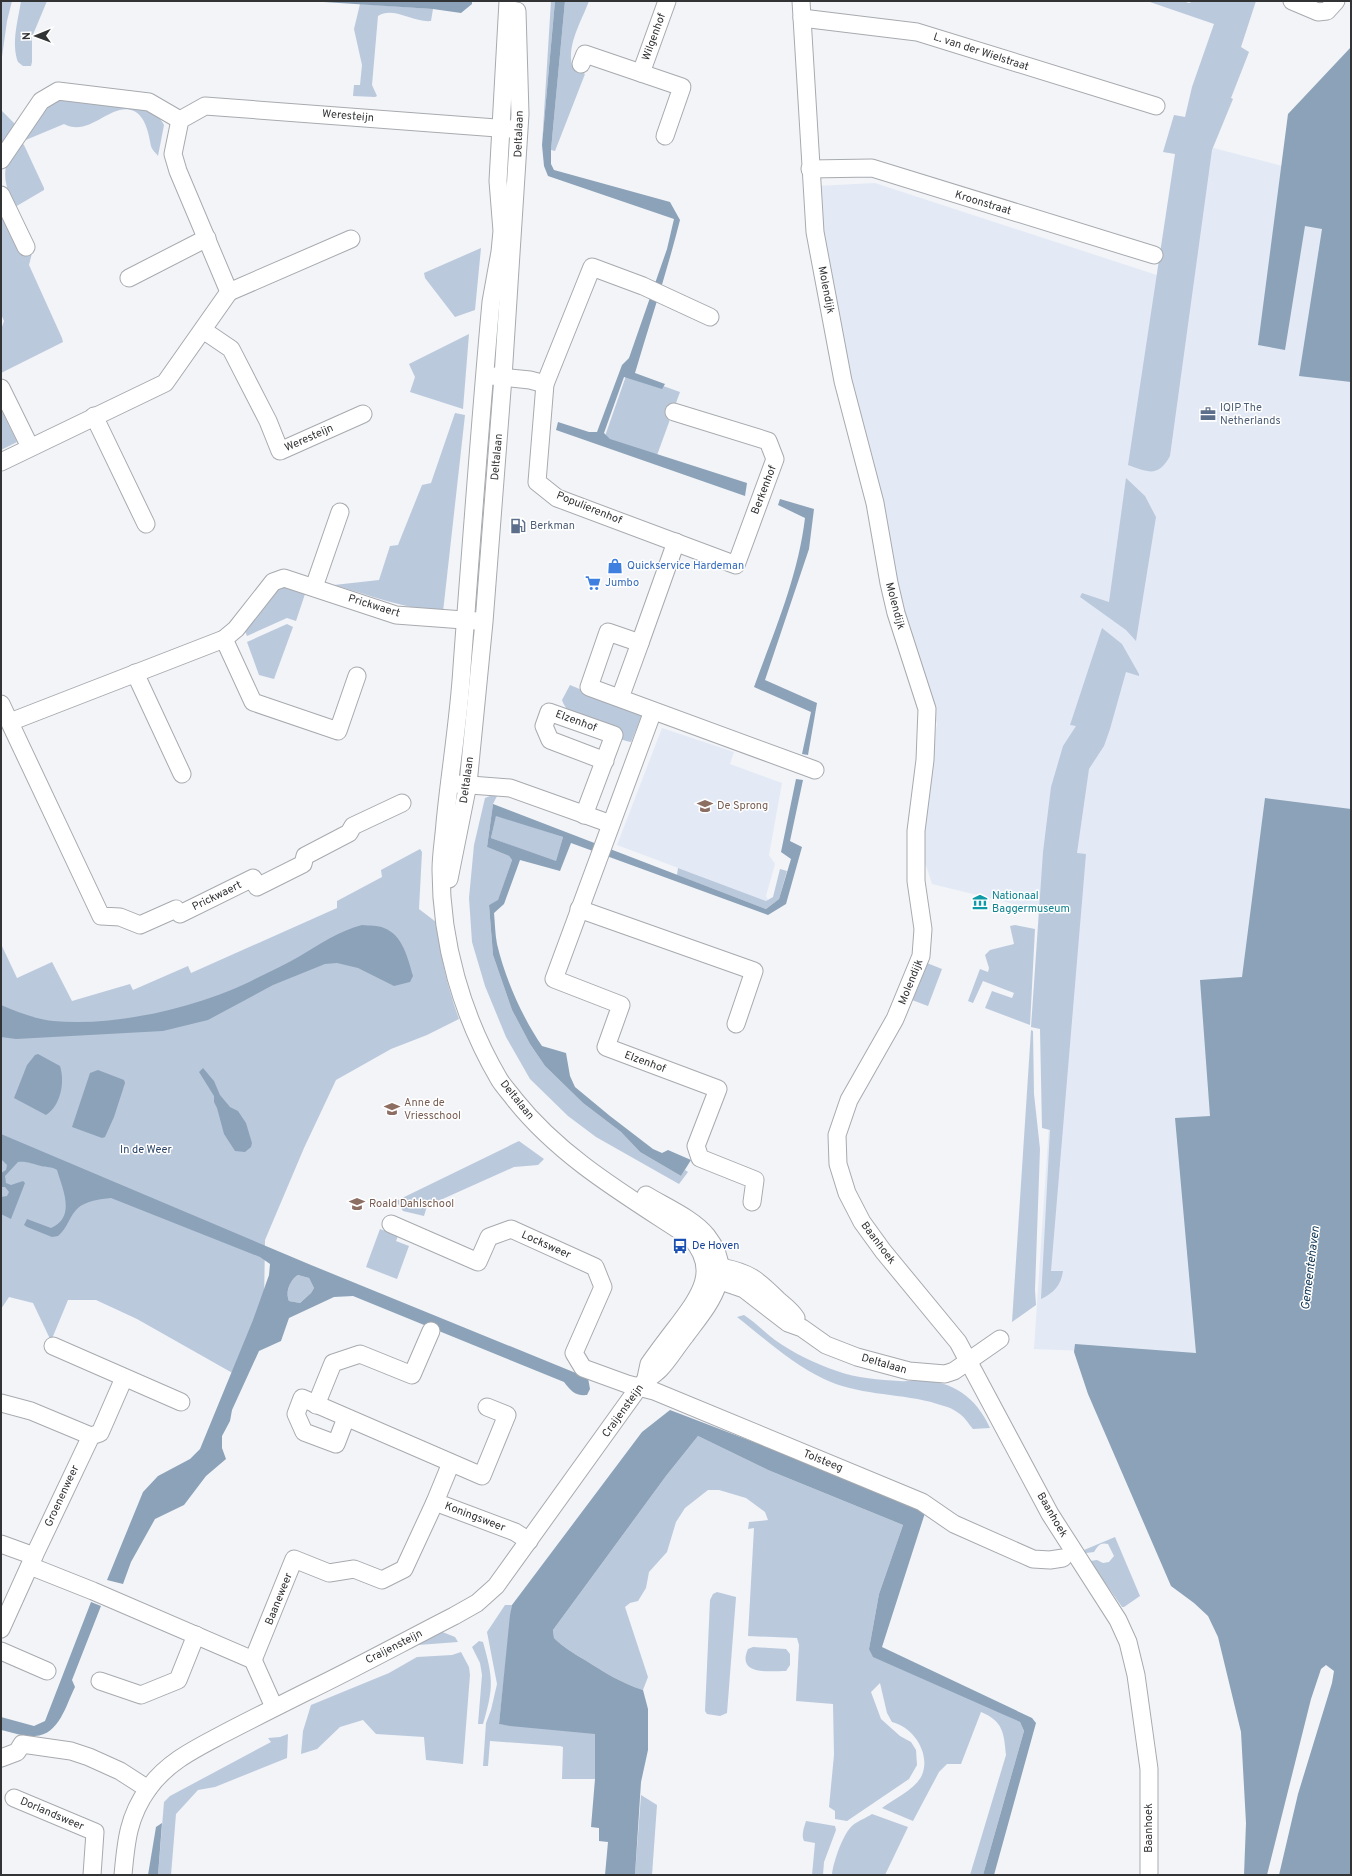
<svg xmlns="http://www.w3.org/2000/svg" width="1352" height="1876" viewBox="0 0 1352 1876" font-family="Overpass,sans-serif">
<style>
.built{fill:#e3eaf5}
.green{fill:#bbc9dd}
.water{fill:#8ca2b8;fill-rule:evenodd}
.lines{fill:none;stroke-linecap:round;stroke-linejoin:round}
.minor-casing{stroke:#a7aaae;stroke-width:19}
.minor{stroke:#fff;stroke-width:17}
.labels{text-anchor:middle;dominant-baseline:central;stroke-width:3;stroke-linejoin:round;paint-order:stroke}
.street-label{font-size:11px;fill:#323335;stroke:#fff}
.service-label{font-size:11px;fill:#4e5e75;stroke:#fff;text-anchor:start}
.shop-label{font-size:11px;fill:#366cbe;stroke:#fff;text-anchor:start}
.education-label{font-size:11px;fill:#785e54;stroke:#fff;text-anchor:start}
.culture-label{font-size:11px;fill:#0d838f;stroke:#fff;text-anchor:start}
.park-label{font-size:11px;fill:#2a4469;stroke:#fff}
.transit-label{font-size:11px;fill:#164399;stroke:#fff;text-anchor:start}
.water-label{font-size:12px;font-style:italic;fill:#092f4e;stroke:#fff}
</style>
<rect width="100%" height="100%" fill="#f2f4f8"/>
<g class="built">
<polygon points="1202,145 1351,184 1351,1361 1034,1349 1063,916 932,884 915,832 937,724 890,582 840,375 816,186 875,183 1169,279"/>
<polygon points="662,728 734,752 730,764 782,783 769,855 775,864 766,896 768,900 766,901 617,845"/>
</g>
<g class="green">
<polygon points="1,1 12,1 7,21 1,64"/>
<path d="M21 1H47L32 37V62L31 66H23L18 62C11 43 18 21 21 1Z"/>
<polygon points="551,1 555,1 542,145"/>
<path d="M565 1H589C582 20 567 44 572 65L585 74 555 151 551 150Z"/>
<path d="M1147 1H1182L1189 3 1194 1H1256L1241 47 1249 52 1231 98 1233 99 1212 150 1170 456C1158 478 1148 472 1128 465L1175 154 1163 152 1174 115 1185 117 1192 87 1214 24Z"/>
<path d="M360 4 433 9 431 21C414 23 393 6 378 16L372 85 377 96 375 97 353 96 354 85H360L362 65 354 29Z"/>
<path d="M61 98C84 100 155 101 164 125L158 156C156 153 152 150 151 146 149 135 146 117 134 111 111 101 90 138 64 124L21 142 24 145 44 188V190L15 207C8 192 2 179 7 162L46 105Z"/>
<polygon points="1,110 15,124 1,149"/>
<polygon points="1,204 32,253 29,265 62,338 63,342 1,373 1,330 4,321 1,314"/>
<polygon points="481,248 475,310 455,317 425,278 424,273"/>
<polygon points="469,334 463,409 410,392 415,377 409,364"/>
<polygon points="627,373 680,392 656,458 604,439"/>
<polygon points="1,409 17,442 1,450"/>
<path d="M455 413 465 415 443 612C406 609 369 595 334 585L379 580 390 546 398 545 422 485 431 483Z"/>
<polygon points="1126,478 1145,496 1156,517 1136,641 1126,630 1080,597 1082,593 1109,602"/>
<polygon points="288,586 306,591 296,621 287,618 247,636 243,627 273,591"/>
<polygon points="287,624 293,627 274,679 259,675 247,642"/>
<path d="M1102 628 1122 644 1139 674V676L1126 672 1110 729 1104 746 1089 769 1077 853 1086 854 1051 1271H1063C1061 1285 1054 1293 1041 1299L1050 1130 1042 1128 1040 1029 1031 1027 1043 852 1051 787 1063 746 1076 726 1070 725Z"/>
<path d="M570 685 642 715 631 742C613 739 567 719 562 700Z"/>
<polygon points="490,796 497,796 493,804 487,847 509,856 512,860 498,901 489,905 493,955 512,1010 530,1044 545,1066 583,1103 621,1132 640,1152 681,1176 685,1170 688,1172 679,1184 596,1137 568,1116 530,1079 506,1037 485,986 472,942 469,898 474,845 485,798"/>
<polygon points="496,815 563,837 556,862 491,838"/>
<path d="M420 849 422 852 419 909 436 922C441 957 447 986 459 1019L427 1035 391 1049 336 1080 304 1148 265 1240 264 1305 236 1375 137 1319 96 1300H68L51 1341 33 1303 9 1297 1 1309V944L17 978 52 962 72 1001 130 984 133 990 188 966 191 973 337 908V901L382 877 381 870Z"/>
<polygon points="678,868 766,901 773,897 780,869 787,871 779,899 766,909 677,875"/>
<polygon points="1015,925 1035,929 1030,1025 985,1008 992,991 1012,998 1014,993 983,981 973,1003 968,1001 980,969 988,972 989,968 985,955 990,950 1014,944 1010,926"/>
<polygon points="927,963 942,969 928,1006 912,1000"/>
<polygon points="1031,1030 1033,1031 1034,1094 1040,1149 1035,1290 1036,1305 1012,1322"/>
<polygon points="519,1141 544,1159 538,1165 514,1167 427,1206 424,1216 403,1211 396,1201"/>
<polygon points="380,1229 398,1236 396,1241 409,1246 397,1279 366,1267"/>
<path d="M298 1275 309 1278 314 1288 311 1293 300 1303 289 1301C285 1292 290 1280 298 1275Z"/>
<path d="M744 1315C755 1322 764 1332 775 1340 793 1353 816 1364 837 1371 856 1378 880 1380 900 1381 906 1382 913 1380 919 1380 953 1381 976 1397 990 1428L973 1429C968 1423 964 1416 957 1412 949 1406 939 1405 931 1402 895 1393 857 1395 824 1379 792 1364 764 1338 737 1317Z"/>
<path d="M698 1436 768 1470 903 1525 879 1594 869 1649 1020 1722 1024 1731 983 1875H970L1006 1755C1004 1733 1003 1721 981 1712L961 1764H947L939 1772 913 1821 882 1808C894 1799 916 1789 922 1775 931 1753 913 1727 892 1722L887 1713 880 1683 871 1692 881 1719 900 1736 911 1742 916 1750 917 1765 909 1779 847 1821 835 1819V1811L829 1807 834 1755 833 1704 796 1701 799 1645 797 1638 748 1636 754 1528 748 1529 749 1522 768 1520 765 1512 746 1498 719 1490H708L685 1508 676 1522 667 1552 649 1572 646 1588 638 1601 630 1603 625 1607 648 1677 643 1690C621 1683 604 1672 585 1660 573 1653 563 1647 554 1638L553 1630 666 1476Z"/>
<path d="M1115 1537 1140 1596 1124 1607H1122L1090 1561 1097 1560 1103 1563 1109 1562 1114 1556 1108 1544C1101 1542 1098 1545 1094 1552L1086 1553 1084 1550Z"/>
<polygon points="717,1592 736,1597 727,1713 720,1716 707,1714 705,1711 710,1600 713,1594"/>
<polygon points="505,1605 512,1605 499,1724 596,1733 595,1779 562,1779 563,1747 560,1746 490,1741 488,1766 483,1766 486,1723 491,1710 497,1684 487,1632"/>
<polygon points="440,1631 455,1637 458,1642 418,1645 405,1651"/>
<path d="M479 1641 483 1642C493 1678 494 1687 483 1724H478L482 1675 480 1663 472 1647Z"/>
<path d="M753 1647 786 1649 790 1654V1665L786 1671C770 1671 736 1676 748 1649Z"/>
<polygon points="461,1652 469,1667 470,1675 463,1764 426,1760 424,1737 376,1734 363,1720 340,1727 317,1749 301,1754 303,1731 311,1705 389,1673 417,1657 452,1655"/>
<polygon points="288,1734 287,1758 215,1787 198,1790 176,1814 171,1875 158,1875 164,1802 170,1796 271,1742 268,1738 280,1737"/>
<polygon points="641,1795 657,1805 652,1875 635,1875"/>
<path d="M872 1814 908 1827 885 1875H832C833 1863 843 1833 853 1825 858 1821 866 1818 872 1814Z"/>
<path d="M806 1821 835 1826 836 1830 824 1862 823 1875H812L815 1843 804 1841C801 1835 804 1828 806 1821Z"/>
</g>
<g class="water">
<polygon points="308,1 472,1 472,4 461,13 433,9"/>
<path d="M555 1H565L551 150V164L554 170 670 202 680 220C667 272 650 322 635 373L665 384 662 389 624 377 604 433 610 439 747 483 745 496 556 430 558 422 589 432H597L622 365 629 358 667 249 674 219 548 176 544 166 542 145Z"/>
<polygon points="1351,47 1351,382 1299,376 1322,229 1305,226 1285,350 1258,345 1288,114"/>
<path d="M780 499 814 509 809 549 765 680 817 703 808 755 802 754 811 712 754 687C774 632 798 577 805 518L778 505Z"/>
<path d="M796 779 803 780 790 841 802 847 786 904 768 915 571 843 560 871 520 860 504 904 494 913C495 923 495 934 497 944 505 978 522 1017 542 1046L566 1053 570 1076 575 1087 610 1116 653 1149 662 1153 668 1150 691 1160 681 1176 640 1152 621 1132 583 1103 545 1066 530 1044 512 1010 493 955 489 905 498 900 512 860 509 856 487 847 493 804 766 909 779 899 791 859 781 852ZM496 816 563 837 556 861 491 838Z"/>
<polygon points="1265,798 1351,809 1351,1875 1279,1875 1298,1794 1332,1683 1334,1671 1326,1665 1321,1669 1311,1699 1267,1875 1244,1875 1246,1823 1241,1732 1218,1637 1208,1616 1194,1603 1171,1586 1088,1394 1074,1352 1075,1344 1196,1353 1175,1118 1210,1116 1200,980 1242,977"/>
<path d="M362 925C369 926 378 925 384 928 403 935 408 959 413 976L410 982 394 986 358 968 337 963 325 964 273 985 208 1020 163 1031 16 1039 1 1037V1005C18 1012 35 1019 53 1021 117 1027 202 1007 259 977 273 970 286 964 300 956 320 944 339 931 362 925Z"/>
<path d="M38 1054 60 1066C65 1082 61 1105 46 1115L14 1098 27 1065 35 1055Z"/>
<polygon points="203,1068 214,1081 220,1095 230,1107 238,1111 246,1123 252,1143 251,1147 245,1152 235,1151 224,1134 217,1108 214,1102 214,1096 199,1072"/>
<polygon points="98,1070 124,1080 125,1083 114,1117 105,1137 102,1138 72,1127 90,1073"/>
<path d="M1 1134 311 1265 588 1378 590 1389 587 1395C575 1396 571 1391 564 1382L353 1296 334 1297 289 1318 281 1341 259 1351 232 1410 230 1421 222 1436V1448L226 1459 206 1476 184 1505 155 1519 131 1562 123 1584 107 1580 143 1492 158 1476 190 1459 200 1449 253 1320 269 1275 270 1264 260 1257 111 1198C100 1199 86 1201 78 1208 70 1215 67 1229 58 1236L52 1237 27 1227 24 1225 27 1219 51 1228C76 1217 63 1190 57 1170 51 1166 47 1168 41 1166 32 1164 27 1161 18 1162L5 1176 6 1183 11 1185 23 1181 25 1183 11 1219 1 1214V1197L7 1196 9 1192 5 1187H1V1173L6 1170 7 1165 1 1159ZM298 1275 309 1278 314 1288 311 1293 300 1303 289 1301C285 1292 290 1280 298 1275Z"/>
<path d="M670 1410 873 1488 925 1513 882 1647 1032 1718 1036 1723 994 1875H983L1024 1731 1020 1722 873 1657 869 1649 879 1594 903 1525 768 1470 698 1436 666 1476 553 1630 554 1638C563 1647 573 1653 585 1660 604 1672 621 1683 643 1690L648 1709V1750L641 1782 635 1875H605L608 1842 599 1841V1828L591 1827 595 1779V1734L510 1726 499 1724 510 1615 512 1605 642 1432Z"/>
<path d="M91 1602 101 1606 72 1680 75 1687C66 1705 59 1735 35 1736 24 1737 11 1732 1 1730V1717L34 1726 45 1721Z"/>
<polygon points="162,1823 158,1875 148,1875 156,1827"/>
</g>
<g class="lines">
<defs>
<g id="minor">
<path d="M508 1 498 181 502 231 500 252 491 302C480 423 471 545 462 667 459 719 450 771 445 823 444 838 441 854 441 870 441 942 462 1016 499 1079 503 1086 510 1093 515 1100 562 1159 629 1197 691 1238 720 1270 699 1297 678 1325 668 1338 658 1351 649 1364L646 1378"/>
<polyline points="801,1 815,232 843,381 875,503 889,583 896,613 927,709 925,760 916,831 916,881 923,929 921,956 895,1019 849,1100 837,1135 838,1164 847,1193 862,1222 883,1251 958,1342 1050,1514 1118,1620 1128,1642 1136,1675 1149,1769 1149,1875"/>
<polyline points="1292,1 1318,12 1327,11 1336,1"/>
<polyline points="802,18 917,32 1156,106"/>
<polyline points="581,64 585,54 682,87 665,136"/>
<polyline points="641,73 667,1"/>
<polyline points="1,160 41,101 58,91 149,102 180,120"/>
<polyline points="810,169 872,168 1154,255"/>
<polyline points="1,195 26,247"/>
<polyline points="129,278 207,238"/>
<polyline points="229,292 351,239"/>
<polyline points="203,330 231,349 268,421 280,451 363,414"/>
<polyline points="492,376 530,380 545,384"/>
<polyline points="1,388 30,447"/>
<polyline points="674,412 768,441 775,459 736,565 557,498 537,482 545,384 592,267 643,286 710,317"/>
<polyline points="94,416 146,524"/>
<polyline points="1,462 165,383 229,292 178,171 173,154 180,120 205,106 511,129"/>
<polyline points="314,587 340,512"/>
<polyline points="224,639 253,702 338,731 357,676"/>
<polyline points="640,643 676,542"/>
<polyline points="135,673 182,774"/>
<path d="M620 698 640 643 608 632 589 687C665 715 740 743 815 770"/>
<polyline points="1,704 101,916 120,917 140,925 176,909 180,914 253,878 257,887 303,864 305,856 349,833 353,826 402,803"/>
<polyline points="653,711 554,979 621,1005 606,1047 718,1089 696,1146 700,1158 755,1180 752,1202"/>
<polyline points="10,722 224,639 236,629 273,582 284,578 396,615 477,621"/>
<polyline points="457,784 510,788 611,824"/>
<polyline points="584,815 614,735 549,712 544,726 550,740 605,761"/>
<polyline points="449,879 468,784 484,622 503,377 520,114 517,11"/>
<polyline points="579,909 754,971 736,1024"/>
<polyline points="391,1224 478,1262 489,1237 511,1229 595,1267 603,1287 574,1353 583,1368 627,1384 654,1391 922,1502 954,1524 1033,1559 1050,1560 1063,1558"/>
<path d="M710 1273 720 1267C749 1272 758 1280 778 1300 784 1305 792 1311 796 1318"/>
<polyline points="709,1277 744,1289 788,1323 802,1328 826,1345 857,1357 909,1371 945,1374 954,1371 1000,1339"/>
<polyline points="53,1346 181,1402"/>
<polyline points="1,1403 31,1411 91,1436"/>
<polyline points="316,1405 333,1363 360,1354 412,1375 431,1331"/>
<polyline points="346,1418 336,1444 304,1432 296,1414 302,1398 482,1476 507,1415 487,1407"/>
<polyline points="451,1463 435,1502 515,1532 529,1541"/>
<polyline points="1,1544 34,1556 1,1629"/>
<polyline points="34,1556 91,1436 100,1433 124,1378"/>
<polyline points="30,1566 93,1591 253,1660 274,1707"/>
<polyline points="1,1651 47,1671"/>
<polyline points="253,1660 294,1559 329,1573 354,1569 382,1580 404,1569 435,1502"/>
<polyline points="100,1681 141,1695 178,1680 196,1635"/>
<polyline points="1,1758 17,1752 22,1744 71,1751 89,1757 120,1771 148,1789"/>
<polyline points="14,1798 95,1832 92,1875"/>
<path d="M123 1875C126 1842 128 1817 148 1789 167 1762 195 1749 223 1734 250 1720 278 1706 306 1692 356 1668 405 1641 454 1616L477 1603 496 1586 639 1387C646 1379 653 1376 660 1369 669 1360 677 1346 686 1335 709 1304 737 1274 707 1236 694 1219 664 1206 646 1195"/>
</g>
</defs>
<use href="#minor" class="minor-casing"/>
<use href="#minor" class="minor"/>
</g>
<defs>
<symbol id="office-bare" viewBox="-9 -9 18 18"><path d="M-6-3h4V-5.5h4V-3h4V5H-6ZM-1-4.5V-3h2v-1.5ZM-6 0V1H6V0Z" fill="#5c6f8a" stroke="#fff" stroke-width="2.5" paint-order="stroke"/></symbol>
<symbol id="fuel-bare" viewBox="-9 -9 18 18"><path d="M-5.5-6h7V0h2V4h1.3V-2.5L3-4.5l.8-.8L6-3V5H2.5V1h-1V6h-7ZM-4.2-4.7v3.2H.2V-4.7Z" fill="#5c6f8a" stroke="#fff" stroke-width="2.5" paint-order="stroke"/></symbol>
<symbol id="shop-bare" viewBox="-9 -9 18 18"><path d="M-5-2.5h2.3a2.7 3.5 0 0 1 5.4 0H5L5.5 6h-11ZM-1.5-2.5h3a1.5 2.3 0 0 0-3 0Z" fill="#3f7fe0" stroke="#fff" stroke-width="2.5" paint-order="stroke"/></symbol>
<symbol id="supermarket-bare" viewBox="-9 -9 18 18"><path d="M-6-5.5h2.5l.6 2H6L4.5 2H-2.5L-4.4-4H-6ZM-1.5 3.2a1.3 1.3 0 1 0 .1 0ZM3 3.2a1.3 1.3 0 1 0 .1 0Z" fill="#3f7fe0" stroke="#fff" stroke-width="2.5" paint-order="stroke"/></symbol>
<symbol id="school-bare" viewBox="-9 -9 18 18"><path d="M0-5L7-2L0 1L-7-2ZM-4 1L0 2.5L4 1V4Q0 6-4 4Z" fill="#8d6e63" stroke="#fff" stroke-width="2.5" paint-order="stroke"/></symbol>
<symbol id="museum-bare" viewBox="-9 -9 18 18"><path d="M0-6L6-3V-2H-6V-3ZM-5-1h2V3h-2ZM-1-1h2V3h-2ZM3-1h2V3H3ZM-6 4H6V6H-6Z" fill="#0f9aa8" stroke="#fff" stroke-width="2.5" paint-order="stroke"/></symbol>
<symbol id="bus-bare" viewBox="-9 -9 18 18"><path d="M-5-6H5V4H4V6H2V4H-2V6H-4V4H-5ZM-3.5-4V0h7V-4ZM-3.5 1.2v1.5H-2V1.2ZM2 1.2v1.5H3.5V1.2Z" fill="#1a4fb4" stroke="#fff" stroke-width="2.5" paint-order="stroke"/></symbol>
</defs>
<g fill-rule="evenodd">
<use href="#office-bare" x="1197" y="403" width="22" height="22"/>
<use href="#fuel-bare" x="507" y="515" width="22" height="22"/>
<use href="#shop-bare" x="604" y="555" width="22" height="22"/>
<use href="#supermarket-bare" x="582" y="572" width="22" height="22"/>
<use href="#school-bare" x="694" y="795" width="22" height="22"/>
<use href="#museum-bare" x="969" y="891" width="22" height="22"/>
<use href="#school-bare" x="381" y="1098" width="22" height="22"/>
<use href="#school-bare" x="346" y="1193" width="22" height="22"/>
<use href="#bus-bare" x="669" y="1235" width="22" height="22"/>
</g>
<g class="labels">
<g class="street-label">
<text transform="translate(654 37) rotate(-70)">Wilgenhof</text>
<text transform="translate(981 52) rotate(18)">L. van der Wielstraat</text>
<text transform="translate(348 116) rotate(5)">Weresteijn</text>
<text transform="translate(519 134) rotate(-88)">Deltalaan</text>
<text transform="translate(983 203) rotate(17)">Kroonstraat</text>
<text transform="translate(826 290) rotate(79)">Molendijk</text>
<text transform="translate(309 438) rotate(-24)">Weresteijn</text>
<text transform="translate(497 457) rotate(-85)">Deltalaan</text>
<text transform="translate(764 490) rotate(-69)">Berkenhof</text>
<text transform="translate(589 508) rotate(22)">Populierenhof</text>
<text transform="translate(374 606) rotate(17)">Prickwaert</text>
<text transform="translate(895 606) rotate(75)">Molendijk</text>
<text transform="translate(576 721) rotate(20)">Elzenhof</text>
<text transform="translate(467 780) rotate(-82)">Deltalaan</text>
<text transform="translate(217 896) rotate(-26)">Prickwaert</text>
<text transform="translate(911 982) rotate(-68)">Molendijk</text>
<text transform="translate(645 1062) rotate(20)">Elzenhof</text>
<text transform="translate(517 1100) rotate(51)">Deltalaan</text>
<text transform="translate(878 1243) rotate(53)">Baanhoek</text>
<text transform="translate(546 1245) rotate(24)">Locksweer</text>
<text transform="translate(884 1364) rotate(16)">Deltalaan</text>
<text transform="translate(623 1411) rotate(-54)">Craijensteijn</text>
<text transform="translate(823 1461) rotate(22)">Tolsteeg</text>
<text transform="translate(62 1496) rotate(-65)">Groenenweer</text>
<text transform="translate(1052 1515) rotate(60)">Baanhoek</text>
<text transform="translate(475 1517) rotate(21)">Koningsweer</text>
<text transform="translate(279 1599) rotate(-68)">Baaneweer</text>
<text transform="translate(394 1647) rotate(-27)">Craijensteijn</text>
<text transform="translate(52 1814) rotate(23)">Dorlandsweer</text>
<text transform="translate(1149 1828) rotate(-90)">Baanhoek</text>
</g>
<g class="service-label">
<text x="1220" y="408">IQIP The<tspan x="1220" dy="13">Netherlands</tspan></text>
<text x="530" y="526">Berkman</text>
</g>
<g class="shop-label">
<text x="627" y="566">Quickservice Hardeman</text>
<text x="605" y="583">Jumbo</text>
</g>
<g class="education-label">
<text x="717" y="806">De Sprong</text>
<text x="404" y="1103">Anne de<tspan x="404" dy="13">Vriesschool</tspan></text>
<text x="369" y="1204">Roald Dahlschool</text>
</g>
<g class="culture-label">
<text x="992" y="896">Nationaal<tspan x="992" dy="13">Baggermuseum</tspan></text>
</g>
<g class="park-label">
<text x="146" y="1150">In de Weer</text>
</g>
<g class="transit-label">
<text x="692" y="1246">De Hoven</text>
</g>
<g class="water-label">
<text transform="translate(1311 1268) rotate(-83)">Gemeentehaven</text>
</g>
</g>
<rect width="1352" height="1876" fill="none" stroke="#323335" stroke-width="4"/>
<g transform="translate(36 36) rotate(269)" stroke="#ffffff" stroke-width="3" paint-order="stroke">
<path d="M0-3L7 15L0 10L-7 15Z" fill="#323335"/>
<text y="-6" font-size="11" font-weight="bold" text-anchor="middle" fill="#323335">N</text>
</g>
</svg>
